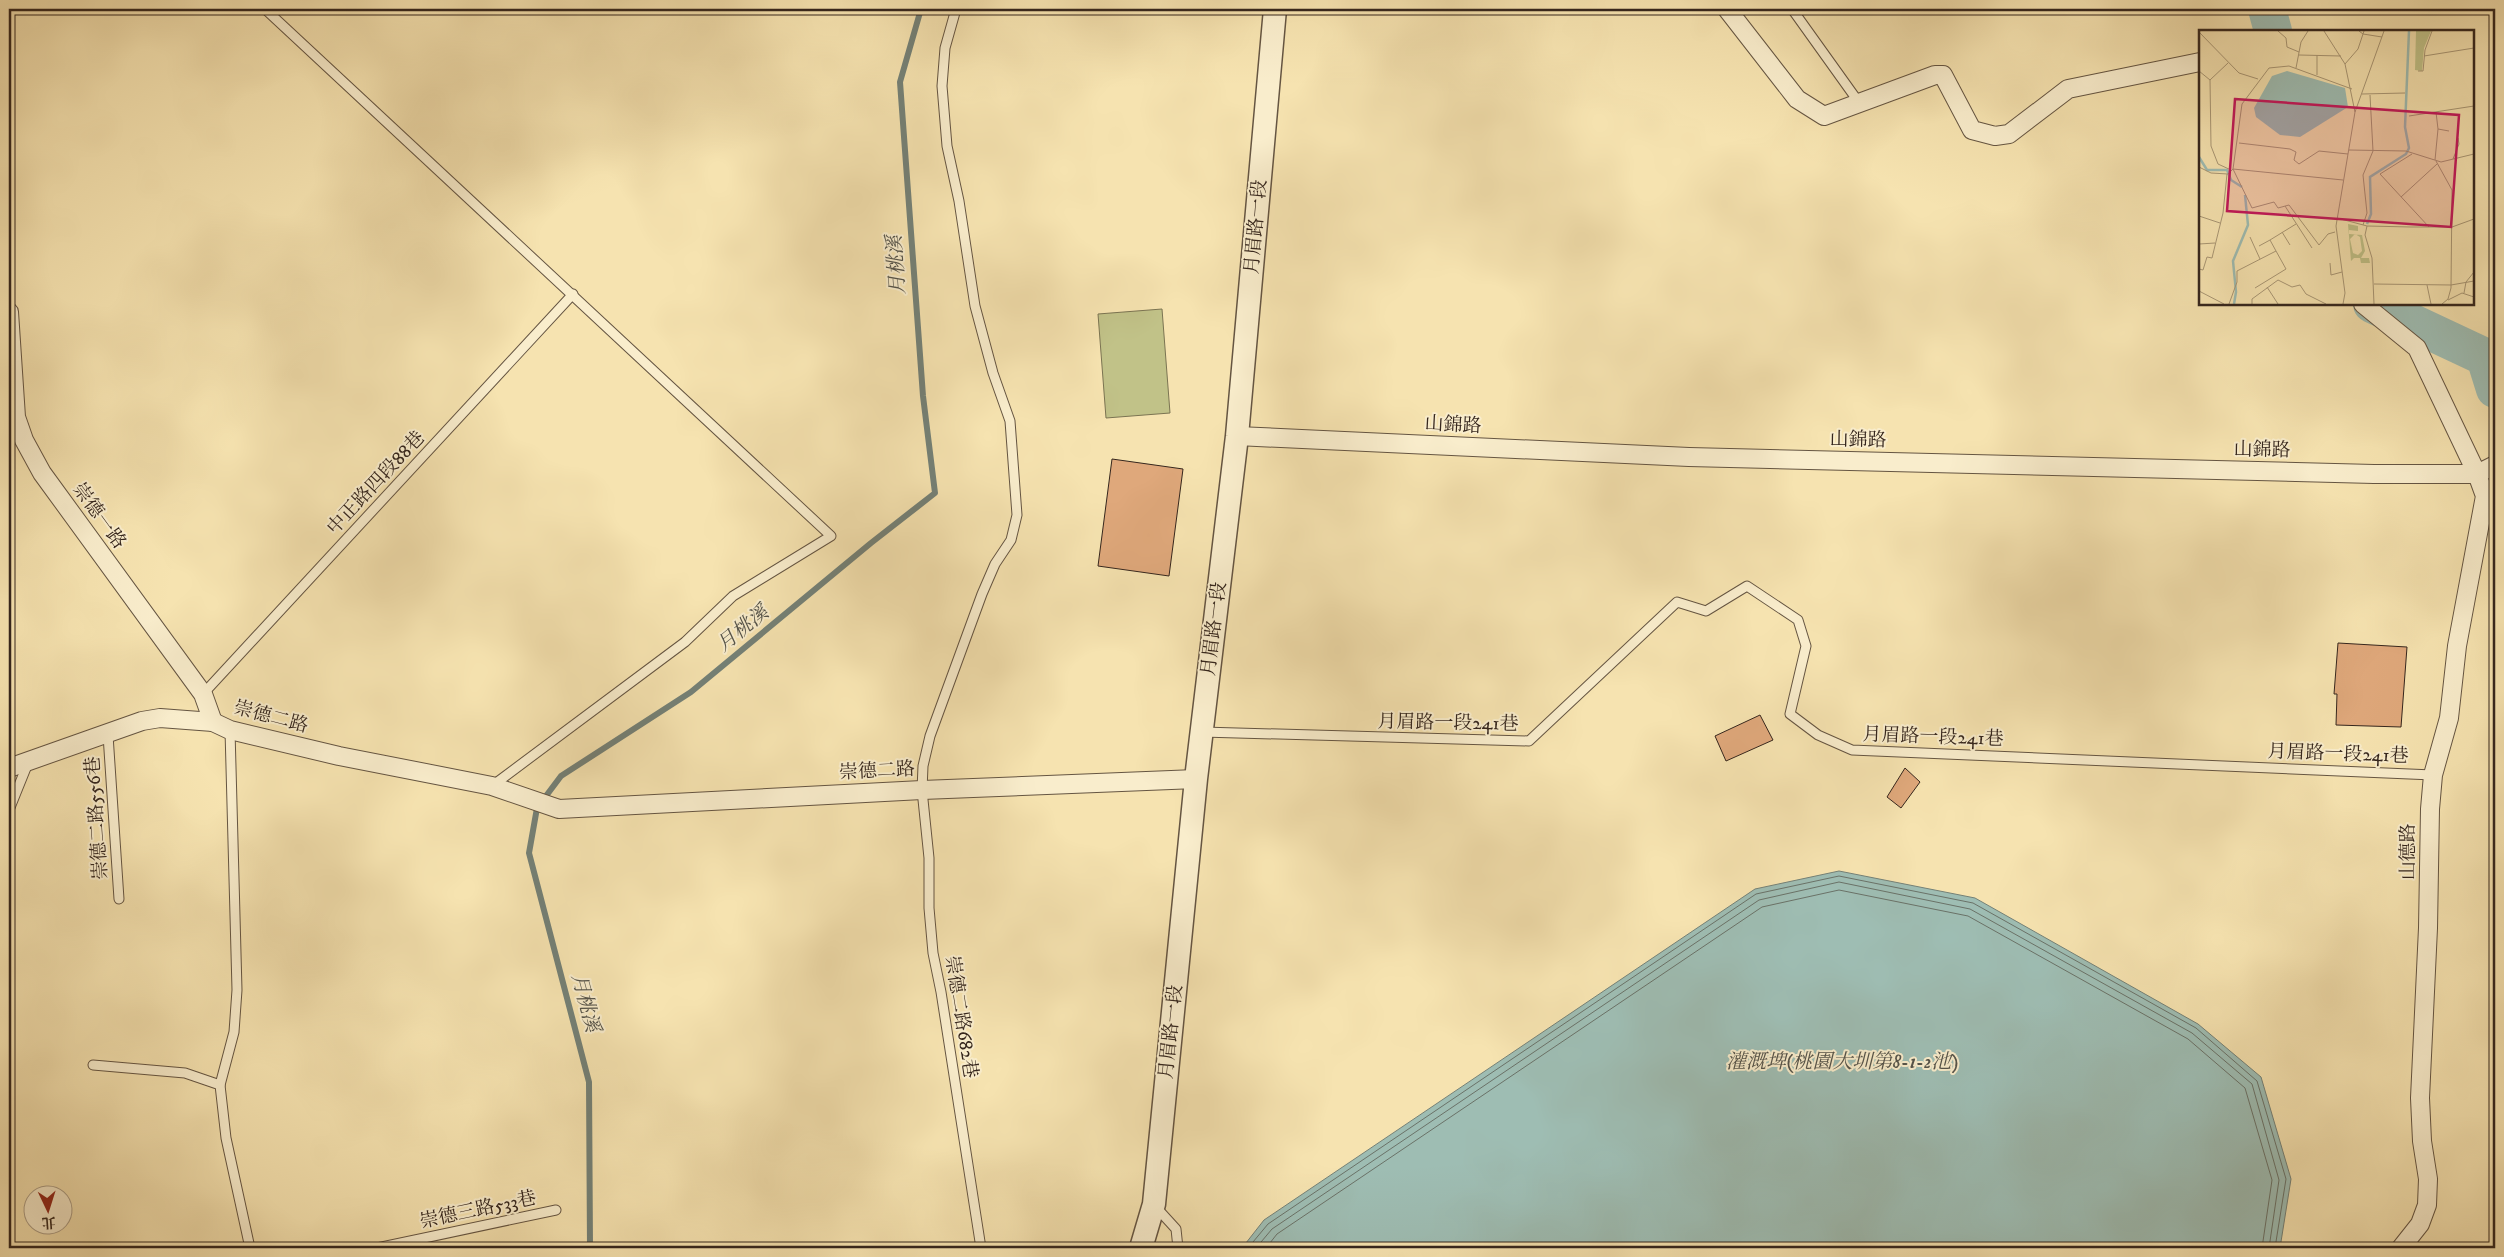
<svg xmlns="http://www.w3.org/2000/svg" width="2504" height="1257" viewBox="0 0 2504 1257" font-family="'IM FELL DW Pica','Noto Serif TC',serif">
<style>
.green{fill:#c1c288;stroke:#7b7452}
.water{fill:#9ebdb3;stroke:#748177}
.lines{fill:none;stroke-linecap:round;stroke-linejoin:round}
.shore{stroke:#6a7268;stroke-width:1}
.stream{stroke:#748177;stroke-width:6}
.river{stroke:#9ebdb3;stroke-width:38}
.building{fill:#dfa87b;stroke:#35261d}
.service-casing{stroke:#655542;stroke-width:11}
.minor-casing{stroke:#655542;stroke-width:20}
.tertiary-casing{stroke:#655542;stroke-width:25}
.service{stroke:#f9edcc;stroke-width:9}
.minor{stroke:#f9edcc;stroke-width:18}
.tertiary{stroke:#f9edcc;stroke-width:22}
.labels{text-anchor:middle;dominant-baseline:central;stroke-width:4;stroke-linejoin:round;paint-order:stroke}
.street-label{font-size:19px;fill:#35261d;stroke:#f9edcc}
.water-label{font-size:20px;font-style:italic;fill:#54534a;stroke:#f9edcc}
.inset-river{fill:none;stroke:#9ebdb3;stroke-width:2.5}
.inset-road{fill:none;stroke:#a99775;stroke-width:1}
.view{fill:#c2185b;fill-opacity:0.15;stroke:#c2185b;stroke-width:2.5}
.inset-edge{fill:none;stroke:#35261d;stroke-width:2.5}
</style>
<rect width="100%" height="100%" fill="#f6e3b0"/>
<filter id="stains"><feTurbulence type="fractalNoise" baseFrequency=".004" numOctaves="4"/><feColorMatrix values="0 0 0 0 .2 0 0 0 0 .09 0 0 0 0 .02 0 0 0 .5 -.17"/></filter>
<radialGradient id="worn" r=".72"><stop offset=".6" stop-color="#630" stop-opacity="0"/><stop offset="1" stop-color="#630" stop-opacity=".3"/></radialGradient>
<polygon class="green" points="1162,309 1170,413 1106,418 1098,314"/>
<polygon class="water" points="1839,871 1975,898 2198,1024 2261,1077 2291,1179 2280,1248 1242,1248 1264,1220 1755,889"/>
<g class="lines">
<g class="shore">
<polyline points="1248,1248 1268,1224 1756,894 1839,876 1973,903 2196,1028 2257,1081 2286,1179 2275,1248"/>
<polyline points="1256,1248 1272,1229 1759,900 1839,882 1970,909 2192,1033 2252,1084 2279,1180 2269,1248"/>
<polyline points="1266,1248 1277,1234 1762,907 1839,890 1968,916 2188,1039 2245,1088 2272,1180 2262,1248"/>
</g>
<polyline class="stream" points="590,1248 589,1082 529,853 537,808 561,776 691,692 871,543 935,493 923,396 900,82 921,9"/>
<g class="river">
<polyline points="2267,9 2273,31"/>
<polyline points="2372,304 2485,357 2495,389"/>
</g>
</g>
<g class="building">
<polygon points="1112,459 1183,469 1169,576 1098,566"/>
<polygon points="2338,643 2407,647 2401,727 2336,725 2337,694 2334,694"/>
<polygon points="1760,715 1773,740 1726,761 1715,736"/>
<polygon points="1905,768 1920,782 1901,808 1887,797"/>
</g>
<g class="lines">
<defs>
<g id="service">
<polyline points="265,9 831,536 733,596 685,642 492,786"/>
<polyline points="956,9 945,48 942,86 947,146 959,201 975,306 993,373 1010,421 1017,515 1011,540 995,564 982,594 930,736 923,766 922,790 929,858 929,908 933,953 941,992 981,1248"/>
<polyline points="1792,9 1860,104"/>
<polyline points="203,694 573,294"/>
<polyline points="1202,732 1529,741 1677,602 1706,611 1747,586 1798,620 1806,646 1790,714 1818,735 1852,750 2433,775"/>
<polyline points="108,735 119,899"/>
<polyline points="9,810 28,763"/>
<polyline points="93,1065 185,1073 220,1085 226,1138 250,1248"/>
<polyline points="220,1085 234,1032 237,990 230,730"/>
<polyline points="1155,1206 1176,1229 1178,1248"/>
<polyline points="377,1248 556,1210"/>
</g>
<g id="minor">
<polyline points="1727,9 1797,99 1824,116 1935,75 1943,75 1972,130 1995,136 2009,134 2068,89 2200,62"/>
<polyline points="2363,304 2417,348 2477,474 2485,496 2457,646 2449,718 2433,775 2430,809 2428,928 2420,1098 2422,1141 2428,1179 2427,1205 2420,1224 2401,1248"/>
<polyline points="9,312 16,417 24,440 42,473 203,694 213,722"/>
<polyline points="1237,436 1689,457 2374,474 2477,474 2495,465"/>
<polyline points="9,768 142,721 160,718 213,722 230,730 339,756 492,786 559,809 922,790 1196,779"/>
</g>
<polyline id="tertiary" points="1141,1248 1154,1204 1196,779 1237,436 1275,9"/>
</defs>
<use href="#service" class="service-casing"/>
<use href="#minor" class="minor-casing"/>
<use href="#tertiary" class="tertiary-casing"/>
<use href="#service" class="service"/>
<use href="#minor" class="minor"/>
<use href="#tertiary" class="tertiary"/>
</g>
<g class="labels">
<g class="street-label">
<text transform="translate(1256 227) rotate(-85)">月眉路一段</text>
<text transform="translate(1453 425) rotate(3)">山錦路</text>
<text transform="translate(1858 440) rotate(1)">山錦路</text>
<text transform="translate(2262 450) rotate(1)">山錦路</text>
<text transform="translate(376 483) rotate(-47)">中正路四段88巷</text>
<text transform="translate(99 516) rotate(54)">崇德一路</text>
<text transform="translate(1214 629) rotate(-83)">月眉路一段</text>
<text transform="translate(271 717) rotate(15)">崇德二路</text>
<text transform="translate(1448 723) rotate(1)">月眉路一段241巷</text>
<text transform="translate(1933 737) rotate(2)">月眉路一段241巷</text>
<text transform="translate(2338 754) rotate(2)">月眉路一段241巷</text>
<text transform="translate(877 771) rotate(-3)">崇德二路</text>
<text transform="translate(97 818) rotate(-94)">崇德二路556巷</text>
<text transform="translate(2408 852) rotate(-90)">山德路</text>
<text transform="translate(961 1017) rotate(81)">崇德二路682巷</text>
<text transform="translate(1171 1032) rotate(-84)">月眉路一段</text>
<text transform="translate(478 1210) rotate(-12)">崇德三路533巷</text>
</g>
<g class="water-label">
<text transform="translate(897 265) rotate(-94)">月桃溪</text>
<text transform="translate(743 629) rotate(-39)">月桃溪</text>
<text transform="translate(585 1003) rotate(75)">月桃溪</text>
<text x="1842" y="1062">灌溉埤(桃園大圳第8-1-2池)</text>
</g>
</g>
<g transform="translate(2199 30)">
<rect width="275" height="275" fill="#f6e3b0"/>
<path d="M217 1H232L225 18 223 41 216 40ZM149 194 159 196V201L150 200V204L163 205 166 221 162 228H170L171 233H162L161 228H155L152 231ZM156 204 161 207 163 221 159 225 154 223 151 209Z" fill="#c1c288" fill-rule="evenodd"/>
<path d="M88 41 146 58 149 77 101 107 81 105 57 87 55 78 73 46Z" fill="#9ebdb3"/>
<path class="inset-river" d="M0 127 8 140H28L32 150 43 157M168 194 172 184 171 147 207 124 210 118 206 97 210 1M35 274 37 262 34 231 49 195 46 165"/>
<path class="inset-road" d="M79 1 87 8 88 17 100 22M125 1 146 34 156 82M160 1 164 4 183 7M0 2 40 43 59 49M100 25 142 26M118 25V45M225 26 275 18M146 34 159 19 165 1M97 38 102 12 109 1M0 41 11 50 12 116 19 134 32 140M219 41H224L226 20 233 1M11 50 29 33M163 64 206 63M237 82 239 99 250 101M210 86 275 76M40 113 91 119 97 122 95 130 100 134 120 121 149 124M150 120 207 121 242 132 275 124M213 124 181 144 230 197M254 129 260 114 259 108M236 130 239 99M237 131 253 160 252 258 249 269 243 274M0 137 12 143 29 144 34 139 43 74 70 38 90 36 153 59M34 139 53 178 75 172 79 178 90 175 120 215 129 204 136 202M34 139 144 150M202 167 238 134M86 176 113 218M0 186 21 193M138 188 168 196 212 197H253L275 189M164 195 168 183 164 145 174 121 171 65M168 196 166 205 173 228 175 274M83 202 91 215M51 207 61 229M71 210 97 194M0 214 16 213M60 216 71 210 77 221M131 233 132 245 143 242M0 239 4 240 8 227 13 228 24 183 28 144M175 254 252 255 275 251M228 255 232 274M68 257 79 274M0 261 25 274M265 263 267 252 275 242M249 270 263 263 275 267M30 274 38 252V241L77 221 87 239 56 258M53 274V269L79 250 93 257 101 255 107 264 127 274M144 274 146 263 137 196 156 82 185 1"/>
<path class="view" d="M36 69 260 85 252 197 28 181Z"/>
<rect width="275" height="275" class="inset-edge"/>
</g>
<rect width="2504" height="1257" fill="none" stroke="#f6e3b0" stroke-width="30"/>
<rect x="10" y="10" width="2484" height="1237" fill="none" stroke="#35261d" stroke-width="2.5"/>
<rect x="15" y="15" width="2474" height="1227" fill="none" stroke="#35261d"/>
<g transform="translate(48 1210) rotate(176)"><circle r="24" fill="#f9edcc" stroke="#ab9d86"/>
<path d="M0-4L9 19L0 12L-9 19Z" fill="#8f2418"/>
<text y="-8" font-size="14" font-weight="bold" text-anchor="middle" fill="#35261d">北</text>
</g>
<rect width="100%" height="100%" filter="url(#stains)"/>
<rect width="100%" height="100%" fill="url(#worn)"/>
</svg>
